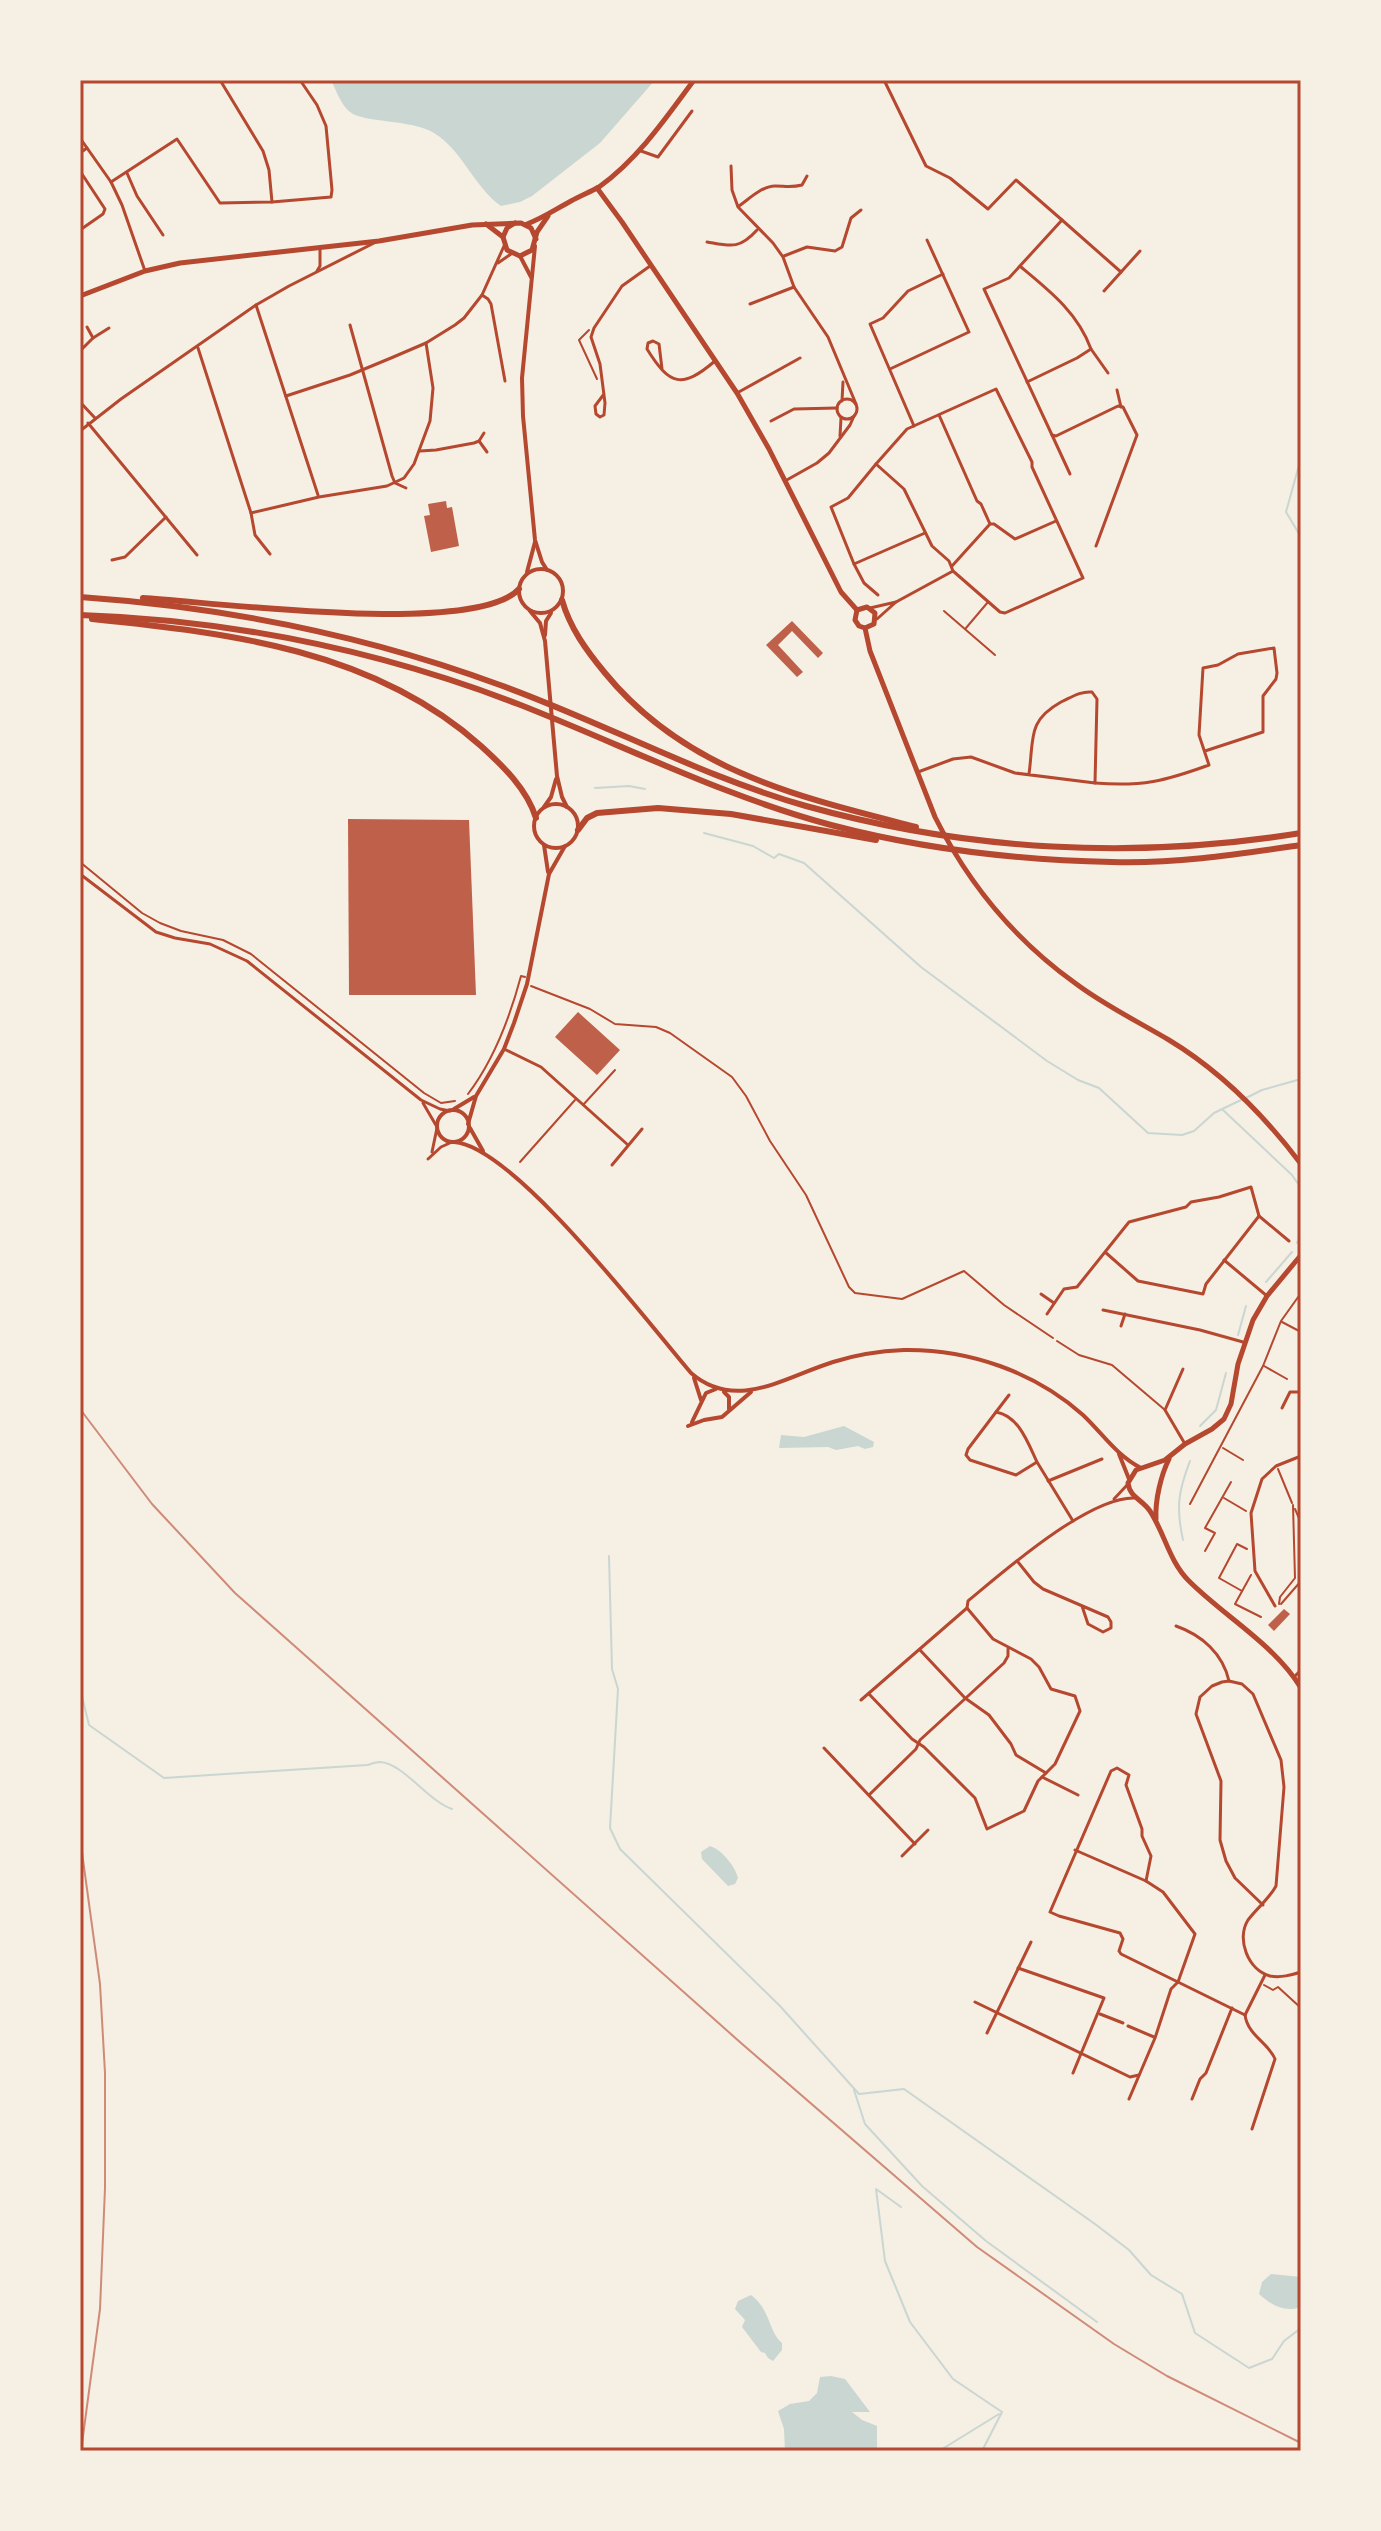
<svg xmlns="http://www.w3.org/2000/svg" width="1381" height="2531" viewBox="0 0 1381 2531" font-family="'Space Grotesk',sans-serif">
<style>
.water{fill:#c9d6d2}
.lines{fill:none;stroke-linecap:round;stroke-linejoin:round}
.stream{stroke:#c9d6d2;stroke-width:2}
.building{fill:#bf614a}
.path{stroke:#b5482f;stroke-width:2}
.service{stroke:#b5482f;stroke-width:2}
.pedestrian{stroke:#b5482f;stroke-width:2}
.minor{stroke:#b5482f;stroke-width:3}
.tertiary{stroke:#b5482f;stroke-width:4}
.secondary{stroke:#b5482f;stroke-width:5}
.primary{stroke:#b5482f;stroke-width:5}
.motorway{stroke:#b5482f;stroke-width:6}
.rail{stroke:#cf8b77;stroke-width:2}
.neatline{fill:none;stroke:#b5482f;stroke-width:3}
</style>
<rect width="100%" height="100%" fill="#f6efe4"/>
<g class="water">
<path d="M331 80H655L600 143 532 196 520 202 501 206C474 187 463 151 434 133 411 119 363 123 350 112 341 105 336 90 331 80Z"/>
<polygon points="844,1426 874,1442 873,1447 865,1449 858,1446 836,1450 828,1447 779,1448 781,1435 804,1437"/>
<path d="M710 1846C722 1850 734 1865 738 1878L735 1884 728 1886 702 1859 701 1852Z"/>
<path d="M1271 2274 1301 2277V2307C1285 2313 1271 2305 1259 2294L1262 2282Z"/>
<path d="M751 2295C771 2310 768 2331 782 2343V2350L773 2361 768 2358 765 2353 761 2352 742 2327 745 2320 735 2309 738 2301Z"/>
<polygon points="831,2376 845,2379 870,2412 852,2412 862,2420 877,2426 877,2451 785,2451 784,2429 778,2411 790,2404 809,2401 817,2393 820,2377"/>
</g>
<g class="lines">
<g class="stream">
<polyline points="1301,458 1286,512 1301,537"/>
<polyline points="595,788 629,786 645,789"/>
<polyline points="704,833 753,846 774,858 779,854 804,863 921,967 1047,1061 1078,1080 1099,1088 1148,1133 1182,1135 1194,1131 1214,1113 1241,1100"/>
<polyline points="1246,1098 1262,1090 1301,1079"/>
<polyline points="1223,1110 1292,1175 1301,1188"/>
<polyline points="1297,1243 1301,1234"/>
<polyline points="1266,1282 1292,1252"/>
<polyline points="1238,1335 1246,1306"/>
<polyline points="1200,1426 1216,1410 1226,1373"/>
<path d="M1183 1540C1176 1508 1178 1492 1190 1461"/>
<polyline points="609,1556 612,1669 618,1689 610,1828 620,1849 780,2006 859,2094 904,2089 1095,2224 1129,2250 1151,2275 1182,2294 1195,2333 1249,2368 1272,2359 1284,2341 1301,2328"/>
<path d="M80 1688 89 1725 164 1778 367 1765C371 1764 376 1762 380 1762 403 1763 428 1801 452 1809"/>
<polyline points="80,2039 82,2198 80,2266"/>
<polyline points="854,2090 865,2124 922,2186 986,2241 1097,2322"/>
<polyline points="901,2207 876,2189 885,2261 910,2322 953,2379 1002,2412 982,2451"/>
<polyline points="939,2451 999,2414"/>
</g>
</g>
<g class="building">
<polygon points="446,501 447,508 452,507 459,546 431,552 424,516 430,515 428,504"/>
<polygon points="792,621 823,653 818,658 792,631 778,645 803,672 797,677 766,645"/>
<polygon points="348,819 469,820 476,995 349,995"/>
<polygon points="578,1012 620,1050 597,1075 555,1037"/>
<polygon points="1284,1609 1290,1614 1274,1631 1268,1625"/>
</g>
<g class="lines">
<g class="path">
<polyline points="589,330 579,340 597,379"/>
<polyline points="80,862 142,913 160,923 181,931 223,940 251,954 424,1093 441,1103 455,1101"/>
<polyline points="531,986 590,1009 615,1024 656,1027 670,1033 732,1077 746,1096 770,1141 806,1195 849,1287 855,1293 902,1299 964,1271 1004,1305 1053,1338"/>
<path d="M468 1094C494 1060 510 1017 521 976L525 977"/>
<polyline points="1282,1322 1301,1332"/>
<polyline points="1264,1366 1287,1379"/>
<polyline points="1223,1448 1243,1460"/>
<polyline points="1278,1469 1292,1503"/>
<polyline points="1224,1498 1246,1511"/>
<polyline points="1190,1504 1263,1366 1281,1321 1301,1293"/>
<polyline points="1295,1509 1301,1523"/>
<polyline points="1205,1551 1215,1533 1205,1528 1231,1482"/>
<polyline points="1251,1575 1235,1604 1261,1617"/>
<polyline points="1242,1591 1219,1578 1237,1544 1247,1549"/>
<polyline points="1279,1604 1280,1597 1295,1578 1293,1505"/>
<polyline points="1281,1604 1301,1581"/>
<polyline points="1264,1985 1273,1990 1278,1987 1301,2008"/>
</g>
<g class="service">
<polyline points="944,611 995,655"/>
<polyline points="966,628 988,602"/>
<polyline points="583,1105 615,1070"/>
<polyline points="520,1162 575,1100"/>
</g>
<polyline class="pedestrian" points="1057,1341 1079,1355 1112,1365 1165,1410"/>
<g class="minor">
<polyline points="220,80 263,151 269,170 272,202"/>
<polyline points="884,80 926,166 950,178 988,209 1016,180 1062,220 1009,278 984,289 1052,435 1056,436 1118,406 1123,407 1137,435 1096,546"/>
<polyline points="80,138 111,182 122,205 145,271"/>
<polyline points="641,151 658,157 692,111"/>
<polyline points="80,153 87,148"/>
<polyline points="731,166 732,190 738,207 773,243 783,257 794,287 828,337 856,404"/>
<polyline points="80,171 105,209 103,214 80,230"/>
<polyline points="127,173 137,196 163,235"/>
<polyline points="111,182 177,139 220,203 272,202 331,197 332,190 326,126 317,105 300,80"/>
<path d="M739 206C749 199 762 186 775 186 785 186 791 188 802 185L807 176"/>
<polyline points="1062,220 1121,272"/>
<path d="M707 242C730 246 739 250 757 230"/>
<polyline points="784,256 807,247 835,251 842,247 851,218 861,210"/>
<polyline points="498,263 511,254"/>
<path d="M1021 267C1050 291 1078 313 1091 349L1077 358 1027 382"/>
<polyline points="317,271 320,266 320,248"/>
<polyline points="1104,291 1140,251"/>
<polyline points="482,295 488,299 491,304 505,381"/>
<polyline points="750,304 794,287"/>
<polyline points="256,305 318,495"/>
<polyline points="350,325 392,476 395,483 406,488"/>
<polyline points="93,338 109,328"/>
<polyline points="198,348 251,513 255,535 270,554"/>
<polyline points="1091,349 1108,373"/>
<polyline points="80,351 93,338 87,327"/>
<path d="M662 369 659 344 653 341 648 343 647 349C670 386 682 389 715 361"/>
<polyline points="890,369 969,332 927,240"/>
<polyline points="1117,390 1121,407"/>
<polyline points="737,393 800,358"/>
<polyline points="604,394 595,406 596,414 600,417 604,415 605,403 600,364 591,337 594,328 622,286 650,266"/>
<polyline points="286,396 350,375 391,358 426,343 455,325 464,318 482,295 504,246"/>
<circle cx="847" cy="409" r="10"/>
<polyline points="842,401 843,382"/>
<polyline points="80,402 95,418"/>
<polyline points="939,415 977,501 981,504 990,524"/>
<polyline points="771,421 794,409 837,408"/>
<polyline points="88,423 197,555"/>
<polyline points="914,426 870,324 883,318 908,291 943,274"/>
<polyline points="80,431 121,399 256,305 289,286 376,242"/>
<polyline points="1052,435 1070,474"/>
<polyline points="840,436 841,418"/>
<polyline points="479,441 487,452"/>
<polyline points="420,451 436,450 474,443 479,441 484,433"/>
<polyline points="876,464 848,498 831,507 854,564 925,533"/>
<polyline points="785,481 817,463 829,453 850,425 854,416"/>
<polyline points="251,513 319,497 387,486 404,478 414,464 430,421 433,388 426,343"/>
<polyline points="112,560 125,557 166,517"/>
<polyline points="854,564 864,583 878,595"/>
<polyline points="952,566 990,524 994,524 1015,539 1056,521"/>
<polyline points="896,602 953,571 1000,612 1005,613 1083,578 1032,467 1032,462 996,389 907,429 876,464 904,489 932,546 949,561 953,571"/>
<polyline points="870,608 896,602 877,619"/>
<path d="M918 772 953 759 971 757 1015 773 1095 783 1097 699 1092 692C1080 691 1072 697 1061 702 1027 721 1034 738 1029 774"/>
<path d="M1095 783C1142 787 1165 781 1209 765L1199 735 1203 668 1218 665 1238 654 1274 648 1277 673 1276 679 1263 696V732L1205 751"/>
<polyline points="80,874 156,932 175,938 210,944 247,961 421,1100 440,1109 450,1111"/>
<polyline points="504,1049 541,1067 628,1145"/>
<polyline points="423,1103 437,1127"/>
<polyline points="432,1152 437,1128"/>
<polyline points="428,1159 441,1147 452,1142"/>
<polyline points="612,1165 642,1129"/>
<polyline points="1259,1216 1289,1241"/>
<polyline points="1224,1260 1267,1296"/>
<polyline points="1041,1294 1054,1303"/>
<polyline points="1103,1310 1200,1330 1243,1342"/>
<polyline points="1047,1314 1064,1289 1077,1287 1129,1222 1186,1207 1191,1202 1219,1197 1251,1187 1259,1216 1206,1284 1203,1294 1138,1281 1105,1252"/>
<polyline points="1121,1326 1125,1314"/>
<polyline points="1183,1369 1165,1410 1185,1444"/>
<polyline points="1301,1396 1301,1407"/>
<polyline points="1282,1408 1290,1392 1301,1392"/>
<polyline points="996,1412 1009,1395"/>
<path d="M1037 1462C1028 1443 1019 1416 996 1412L968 1449 966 1455 970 1460 1016 1475 1037 1462 1073 1521"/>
<polyline points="1048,1481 1102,1459"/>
<polyline points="1114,1499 1128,1484"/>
<polyline points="1018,1562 1034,1582 1043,1589 1108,1617 1111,1622 1111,1628 1103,1632 1088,1624 1082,1606"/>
<polyline points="1275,1606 1255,1571 1251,1513 1262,1479 1276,1466 1301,1456"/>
<path d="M1176 1626C1202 1635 1223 1654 1229 1681"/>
<polyline points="920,1650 965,1698 989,1715 1011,1744 1016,1755 1046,1773"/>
<polyline points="1294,1677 1301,1670"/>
<polyline points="869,1694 912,1739 924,1747 975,1798 987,1829 1024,1811 1038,1781 1055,1764 1080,1711 1075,1696 1051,1689 1039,1667 1031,1659 993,1639 967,1608"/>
<path d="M861 1700 967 1608 968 1601C1003 1572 1090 1495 1136 1498"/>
<polyline points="824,1748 915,1844"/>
<polyline points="1042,1777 1078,1795"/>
<polyline points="869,1795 916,1749 920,1740 1004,1663 1008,1656 1008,1649"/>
<polyline points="1075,1850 1146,1881 1163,1892 1195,1934 1178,1982 1171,1989 1155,2038 1129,2099"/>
<polyline points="902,1856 928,1830"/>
<polyline points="1146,1881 1151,1856 1142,1836 1142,1829 1126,1785 1129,1775 1117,1768 1111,1771 1050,1912 1059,1916 1120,1933 1123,1939 1119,1951 1121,1954 1245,2015"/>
<path d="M1263 1905 1235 1878 1226 1861 1220 1840 1221 1781 1196 1714 1200 1697 1212 1686 1222 1682 1229 1681 1242 1684 1253 1694 1281 1760 1284 1787 1276 1886C1269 1899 1257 1908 1248 1920 1236 1939 1248 1970 1270 1976 1281 1978 1291 1975 1301 1972"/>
<polyline points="1018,1968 1104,1998 1073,2073"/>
<polyline points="975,2002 1130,2077 1139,2075"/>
<polyline points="1100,2014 1123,2023"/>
<path d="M1245 2015C1248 2036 1268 2042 1275 2059L1252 2129"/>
<polyline points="1245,2015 1265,1975"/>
<polyline points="1128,2026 1154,2037"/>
<polyline points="987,2033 1031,1942"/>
<polyline points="1192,2099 1200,2079 1206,2073 1232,2008"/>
</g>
<g class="tertiary">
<polyline points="535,246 522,378 523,416 535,540 542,562 547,570"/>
<polyline points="520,256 531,277"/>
<circle cx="541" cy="591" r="22"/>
<polyline points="527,572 535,542"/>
<polyline points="530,611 540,623 545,641 557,776 562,797 567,807"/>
<polyline points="545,635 546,621 551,613"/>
<circle cx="556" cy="826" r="22"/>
<polyline points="544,807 551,797 556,779"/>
<polyline points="544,845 548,872"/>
<polyline points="454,1109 474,1097"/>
<circle cx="453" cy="1126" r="16"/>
<polyline points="468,1124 476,1096 504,1049 514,1023 527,984 549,874 565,846"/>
<polyline points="470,1128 483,1151"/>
<path d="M454 1142C514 1146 648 1323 691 1373 736 1412 785 1377 833 1362 855 1355 880 1351 904 1350 969 1349 1035 1372 1083 1415 1102 1433 1117 1456 1141 1468"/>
<polyline points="694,1378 701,1400"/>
<polyline points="724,1392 729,1397 729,1409"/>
<polyline points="692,1422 706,1393 716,1389"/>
<polyline points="688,1426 704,1420 722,1417 751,1392"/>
<polyline points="1119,1454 1129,1479"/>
</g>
<g class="secondary">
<polyline points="597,188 622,222 737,393 769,449 841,592 857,610"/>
<path d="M857 610 855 620 859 626 865 628 870 651 935 817C968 883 1015 940 1075 983 1104 1005 1137 1021 1169 1040 1222 1072 1264 1115 1301 1164"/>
<polyline points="857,610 867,607 875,613 874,624 865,628"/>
<path d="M1301 1255 1267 1296 1253 1320 1238 1364 1231 1404 1224 1419 1212 1429 1185 1444 1165 1460 1136 1470 1128 1483C1130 1498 1142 1499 1150 1511 1165 1534 1169 1561 1189 1581 1225 1617 1274 1644 1301 1688"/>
<path d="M1156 1519C1155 1500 1161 1475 1169 1459"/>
</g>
<g class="primary">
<polyline points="486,224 503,237 507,250 520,256 532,250 537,232 548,216"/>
<path d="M527 224C543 218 556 209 571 201 580 196 590 192 599 187 638 159 666 118 694 80"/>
<polyline points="503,237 507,228 515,223"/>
<polyline points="80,296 145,271 180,263 379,241 472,225 521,223 531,228 536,239"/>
</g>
<g class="motorway">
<path d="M80 597C223 607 365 635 500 685 603 722 700 776 806 806 967 851 1136 860 1301 833"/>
<path d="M143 598C213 602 475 637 519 589"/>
<path d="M562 600C570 628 586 650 605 673 685 771 799 797 916 827"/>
<path d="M80 615C230 620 378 650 518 704 623 745 720 795 831 825 922 849 1017 860 1112 862 1175 864 1239 854 1301 845"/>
<path d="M92 619C230 633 374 650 481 746 503 766 527 789 536 818"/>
<polyline points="578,830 587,818 597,813 658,808 731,814 876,840"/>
</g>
<g class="rail">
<polyline points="80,1409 152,1504 235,1593 741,2043 977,2247 1114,2344 1167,2376 1301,2443"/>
<polyline points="80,1838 100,1984 105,2073 105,2188 100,2309 81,2451"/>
</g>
</g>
<rect width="1381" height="2531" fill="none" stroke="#f6efe4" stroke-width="164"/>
<rect x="82" y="82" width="1217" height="2367" class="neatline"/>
</svg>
